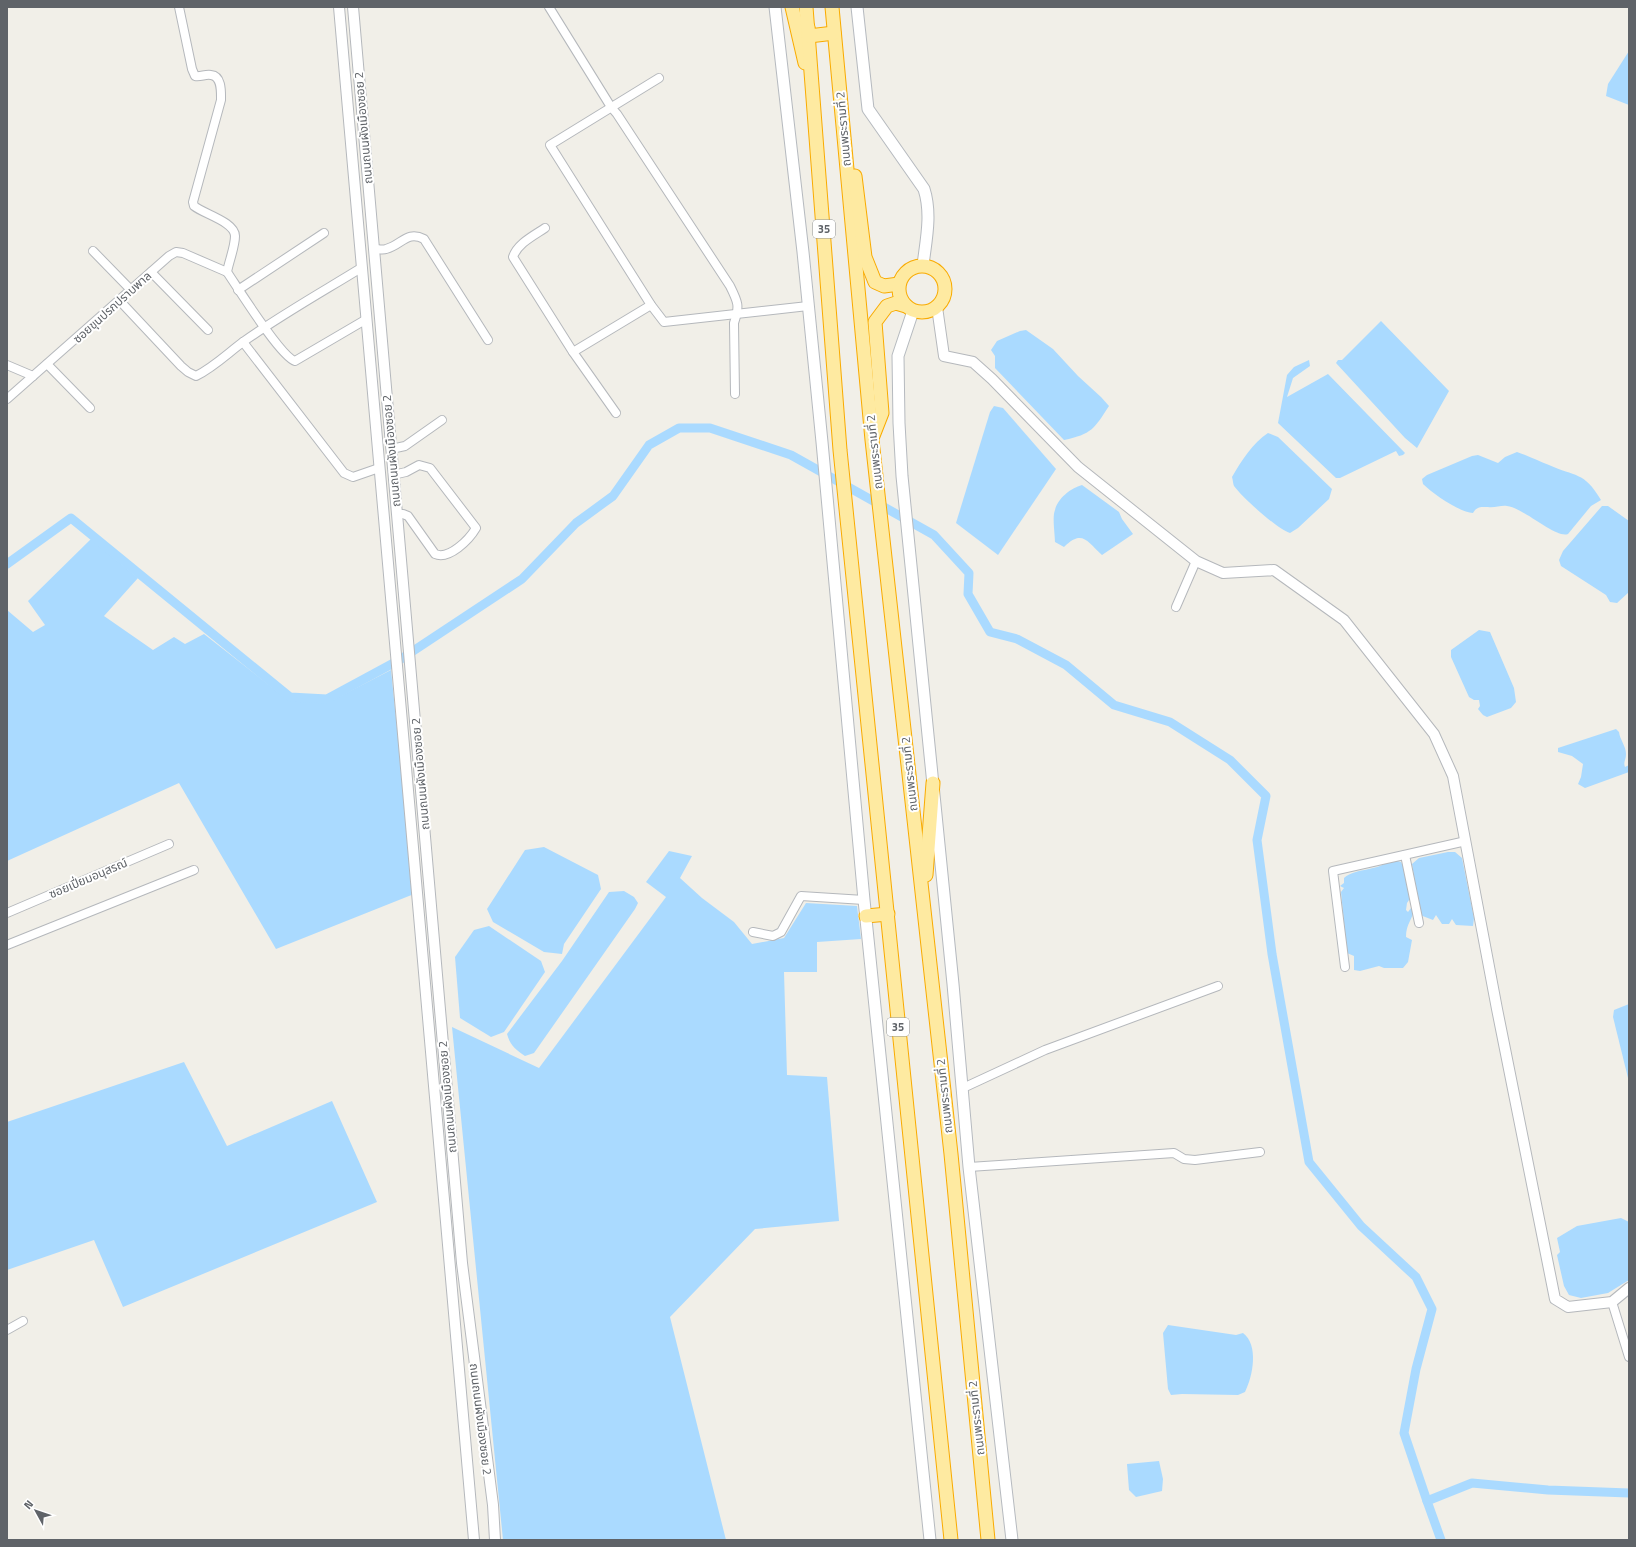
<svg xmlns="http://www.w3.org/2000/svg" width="1636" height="1547" viewBox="0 0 1636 1547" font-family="'Titillium Web','Noto Sans Thai',sans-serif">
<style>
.water{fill:#aadaff}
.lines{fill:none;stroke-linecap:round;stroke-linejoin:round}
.canal{stroke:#aadaff;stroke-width:9}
.minor-casing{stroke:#b5b8bc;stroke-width:10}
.tertiary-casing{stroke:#b5b8bc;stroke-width:12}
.secondary-casing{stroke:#b6babf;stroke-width:13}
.trunk-casing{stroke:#f9ab00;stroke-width:15}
.minor{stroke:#fff;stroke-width:8}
.tertiary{stroke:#fff;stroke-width:10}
.secondary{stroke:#fff;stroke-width:11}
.trunk{stroke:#feeaa1;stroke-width:13}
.labels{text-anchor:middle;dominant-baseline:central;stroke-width:4;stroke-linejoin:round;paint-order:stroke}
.shield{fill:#fff;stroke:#8f9295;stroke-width:1}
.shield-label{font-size:11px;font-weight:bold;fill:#5f6368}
.street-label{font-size:12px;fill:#5f6368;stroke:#fff}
</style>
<rect width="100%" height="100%" fill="#f1efe8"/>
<g class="water">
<polygon points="1629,51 1629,105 1606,96 1608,84"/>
<polygon points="1381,321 1449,391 1417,448 1405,438 1336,363 1338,360 1342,360"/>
<path d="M1026 330 1053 349 1078 376 1101 397 1109 406C1094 429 1092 434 1064 440L995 368V356L991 350 997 341 1020 331Z"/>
<polygon points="1309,360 1310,366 1293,378 1287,397 1328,374 1405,453 1403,455 1399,456 1396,451 1340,478 1336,478 1278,423 1287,375 1294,367"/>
<polygon points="994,406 1003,408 1056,469 998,555 956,523 990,412"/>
<path d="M1268 433 1278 437 1332 489 1329 499 1298 528 1290 533C1277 529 1242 497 1234 486 1233 484 1233 480 1232 477 1241 461 1253 443 1268 433Z"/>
<path d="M1517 452C1529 456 1538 461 1549 465 1575 477 1584 471 1601 500L1591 506 1568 534C1556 539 1524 508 1507 506 1501 505 1495 508 1488 507 1481 507 1477 506 1473 513 1459 512 1433 494 1423 484L1422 479 1427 475 1472 456 1478 455 1498 463 1505 457Z"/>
<path d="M1082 485 1119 512 1122 519 1133 534 1102 555C1087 541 1082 529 1064 547L1055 542C1055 534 1052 517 1055 510 1058 498 1071 488 1082 485Z"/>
<polygon points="1602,506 1608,506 1629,521 1629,592 1617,603 1610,602 1606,595 1561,566 1559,560 1563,551"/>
<polygon points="91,539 138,578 104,616 153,650 174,637 185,644 204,634 288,700 331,701 391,670 414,894 276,949 179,783 7,861 7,610 33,632 45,625 28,601"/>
<polygon points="1479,630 1490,632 1514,688 1516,702 1511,708 1487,717 1483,715 1478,709 1480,706 1479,700 1474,700 1469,697 1451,657 1451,650"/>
<path d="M1616 729 1619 732C1620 740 1626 746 1626 754 1626 760 1623 762 1625 767L1629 765V772L1585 788 1578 784 1581 777 1583 764 1572 756 1558 752V748Z"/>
<polygon points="544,847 598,875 601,889 564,944 562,954 544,952 493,922 487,909 525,850"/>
<polygon points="669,851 692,856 680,878 702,898 734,922 752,944 784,938 806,903 857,906 861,939 817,942 817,972 784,972 787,1075 827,1077 839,1221 755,1229 670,1317 726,1540 503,1540 452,1027 539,1068 666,897 646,882"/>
<polygon points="1448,852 1455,852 1462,858 1474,918 1473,926 1456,925 1452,919 1449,924 1442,924 1436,915 1433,920 1420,915 1412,864 1419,858"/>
<path d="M1390 859 1401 862 1405 870 1411 897 1407 903 1406 910 1408 912 1411 908H1414C1413 920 1406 923 1406 937L1412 940 1408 962 1403 968H1384L1379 966 1360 971 1354 970V956L1347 953 1341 892 1344 888 1340 886 1344 883V878C1357 867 1379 872 1390 859Z"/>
<path d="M624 891 634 897 638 903 635 909 534 1053 525 1056C516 1050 510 1045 507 1034L562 961 609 892Z"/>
<polygon points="489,926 541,961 545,972 504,1032 491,1037 460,1018 455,957 474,930"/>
<polygon points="1629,1004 1629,1082 1613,1017 1614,1010"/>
<polygon points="184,1062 227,1146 332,1101 377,1202 123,1307 94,1240 7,1270 7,1122"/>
<polygon points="1621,1218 1629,1222 1629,1280 1608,1293 1581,1298 1569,1295 1564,1286 1557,1255 1560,1252 1557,1238 1577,1226"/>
<path d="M1168 1325 1236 1335 1243 1333C1259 1345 1253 1376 1245 1392L1238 1395 1182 1394 1171 1395 1168 1389 1163 1333Z"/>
<polygon points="1159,1461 1163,1479 1162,1491 1136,1497 1129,1490 1127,1464"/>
</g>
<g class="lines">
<g class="canal">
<polyline points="7,564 71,518 290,697 327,699 401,659 522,579 576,523 613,496 649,445 679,428 710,428 791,455 934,535 969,573 968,594 990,632 1017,639 1066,665 1114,705 1170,722 1230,760 1266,796 1257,840 1272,954 1309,1162 1361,1226 1416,1277 1432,1309 1416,1369 1404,1433 1427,1501"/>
<polyline points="1441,1540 1427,1501 1472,1483 1548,1490 1629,1493"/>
</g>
<defs>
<g id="minor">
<path d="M179 7 192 69 195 76C201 77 205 74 211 75 222 76 221 92 221 100L193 202 194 206C204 214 235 222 235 236 235 247 229 261 227 272 238 288 280 356 295 361L365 320"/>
<path d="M549 7 611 107 617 114 730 286C738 302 740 306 734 323L735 394"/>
<polyline points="659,78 550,145 651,305 664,322 808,306"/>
<path d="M545 228C533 236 517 244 513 257L573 352 616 413"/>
<path d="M374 249C378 249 383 250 386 249 402 245 407 230 424 239L488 340"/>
<polyline points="93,251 131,290"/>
<polyline points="151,272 208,330"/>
<polyline points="238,290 324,233"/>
<path d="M119 300 181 366 188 372 196 376C214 367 228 353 243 342 281 315 322 292 361 268"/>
<polyline points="243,342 344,473 353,477 379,468"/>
<polyline points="573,352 651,305"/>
<polyline points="47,364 90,408"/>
<polyline points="7,365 33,376"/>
<polyline points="7,399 169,256 176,252 183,253 227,272"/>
<polyline points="391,449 405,446 442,420"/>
<path d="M393 475 406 472 419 465 430 468 476 528C469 540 449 560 435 554L408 516 403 514H397"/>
<polyline points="1176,607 1196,561"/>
<polyline points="1405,855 1419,923"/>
<polyline points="7,913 169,844"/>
<polyline points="753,932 773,936 781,932 801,896 864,900"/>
<polyline points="7,945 194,870"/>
<polyline points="1345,967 1333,871 1466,841"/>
<polyline points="963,1088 1045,1050 1218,986"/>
<polyline points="969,1167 1174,1153 1184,1159 1195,1160 1260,1152"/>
<polyline points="1612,1302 1629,1357"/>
<polyline points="7,1330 23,1321"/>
</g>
<g id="tertiary">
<polyline points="339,7 474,1540"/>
<polyline points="353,7 462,1263 493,1505 495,1540"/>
<polyline points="937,307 944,356 973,362 992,379 1078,467 1196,561 1223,573 1274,570 1344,620 1434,734 1453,776 1497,1009 1555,1299 1568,1307 1612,1302 1629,1288"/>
</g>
<g id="secondary">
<polyline points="775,7 803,252 822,442 864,900 930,1540"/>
<path d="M857 7 868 109 924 189C932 214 926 240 923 265"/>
<polyline points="913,311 898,356 899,423 902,476 953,984 969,1167 1012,1540"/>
</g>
<g id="trunk">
<polyline points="792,7 805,63"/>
<polyline points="806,7 840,450 951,1540"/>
<polyline points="832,7 872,440 951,1154 988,1540"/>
<polyline points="808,27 809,36 834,33"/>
<polyline points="855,176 865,257 875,282 884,286 899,284"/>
<circle cx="922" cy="289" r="23"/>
<polyline points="873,436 882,413 875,322 887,306 896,303 906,306"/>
<polyline points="926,875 933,783"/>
<polyline points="866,916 888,914"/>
</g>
</defs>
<use href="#minor" class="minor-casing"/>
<use href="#tertiary" class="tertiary-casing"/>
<use href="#secondary" class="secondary-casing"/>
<use href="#trunk" class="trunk-casing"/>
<use href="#minor" class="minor"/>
<use href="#tertiary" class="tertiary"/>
<use href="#secondary" class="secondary"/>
<use href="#trunk" class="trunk"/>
</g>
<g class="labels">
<g class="shield">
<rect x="813" y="220" width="22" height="18" rx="3"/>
<rect x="887" y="1018" width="22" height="18" rx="3"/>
</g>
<g class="shield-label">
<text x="824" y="229">35</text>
<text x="898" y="1027">35</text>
</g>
<g class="street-label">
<text transform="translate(363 128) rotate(-95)">ถนนถนนผังเมืองซอย 2</text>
<text transform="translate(843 129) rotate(-95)">ถนนพระรามที่ 2</text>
<text transform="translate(112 307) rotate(-42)">ซอยขุนปรกปราบพาล</text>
<text transform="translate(391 451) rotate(-95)">ถนนถนนผังเมืองซอย 2</text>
<text transform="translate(874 452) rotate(-96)">ถนนพระรามที่ 2</text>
<text transform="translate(420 774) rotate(-95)">ถนนถนนผังเมืองซอย 2</text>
<text transform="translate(909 774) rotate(-96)">ถนนพระรามที่ 2</text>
<text transform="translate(88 878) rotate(-23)">ซอยเปี่ยมอนุสรณ์</text>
<text transform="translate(944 1096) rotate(-96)">ถนนพระรามที่ 2</text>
<text transform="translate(447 1097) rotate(-95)">ถนนถนนผังเมืองซอย 2</text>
<text transform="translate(976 1418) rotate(-96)">ถนนพระรามที่ 2</text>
<text transform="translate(481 1419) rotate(83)">ถนนถนนผังเมืองซอย 2</text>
</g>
</g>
<rect width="1636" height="1547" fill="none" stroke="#5f6368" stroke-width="16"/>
<g transform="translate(36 1511) rotate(310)" stroke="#ffffff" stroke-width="3" paint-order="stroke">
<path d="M0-3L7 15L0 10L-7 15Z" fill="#5f6368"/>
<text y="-6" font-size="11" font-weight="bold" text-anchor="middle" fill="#5f6368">N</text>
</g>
</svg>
